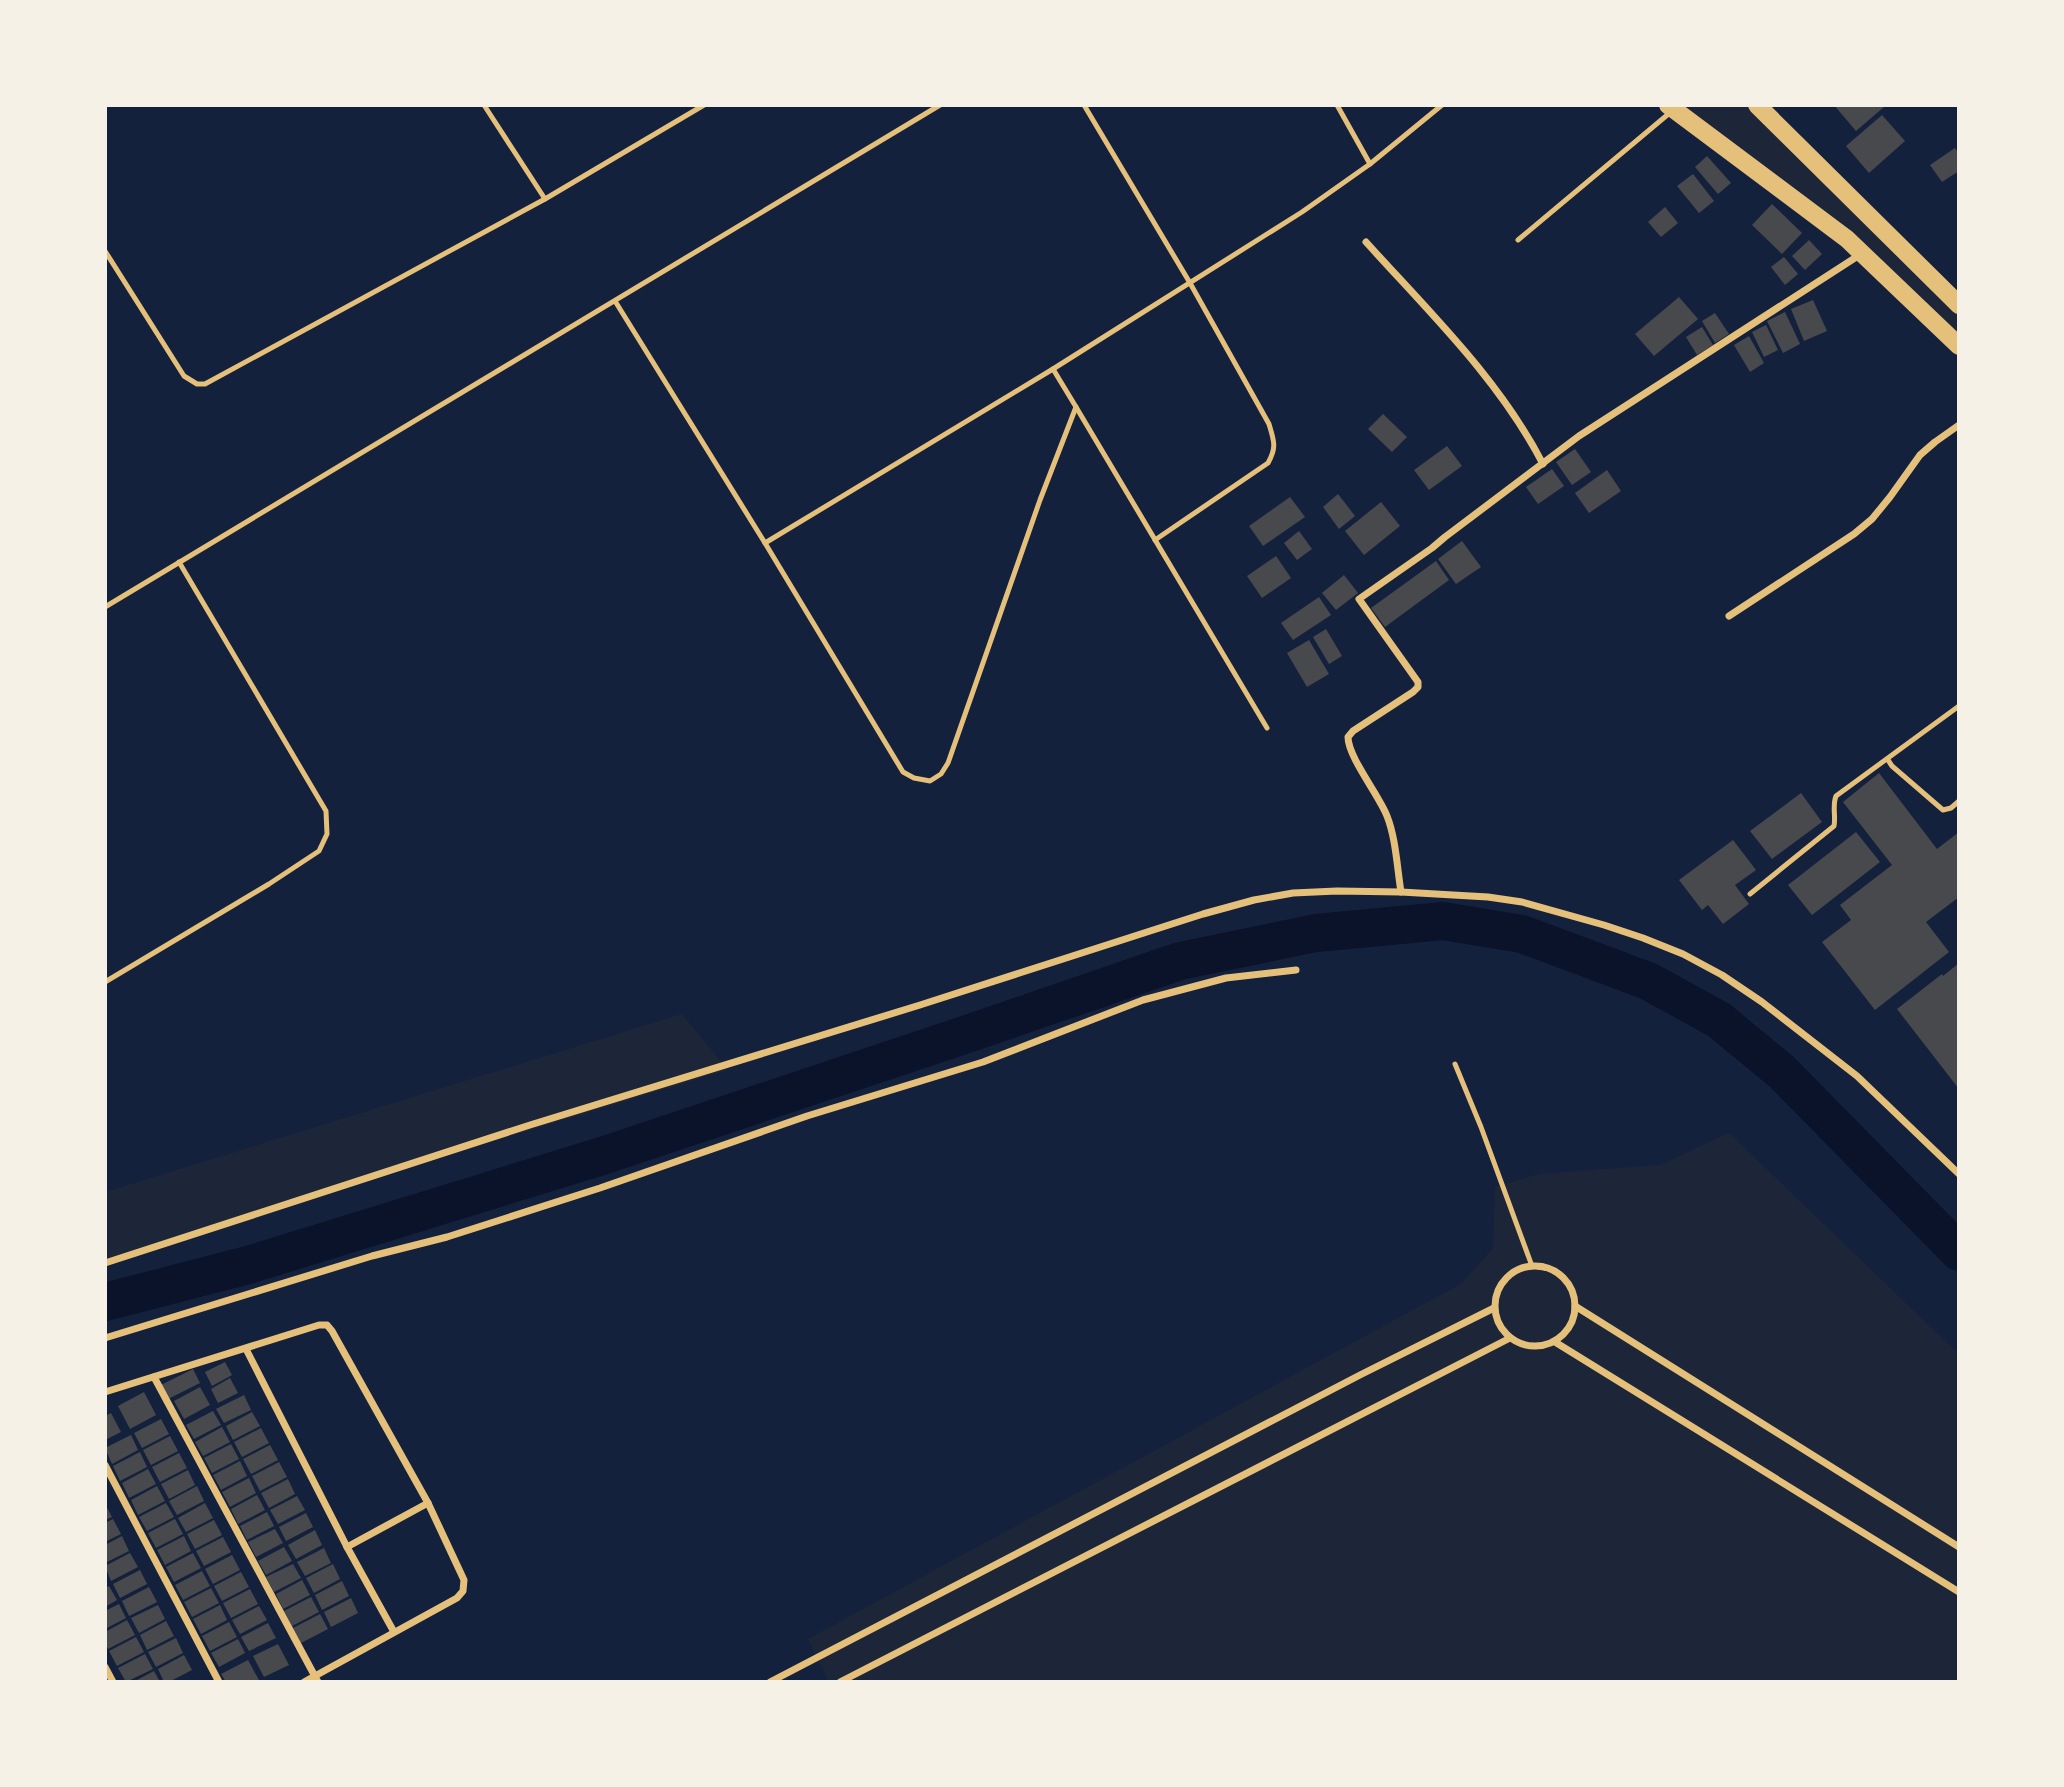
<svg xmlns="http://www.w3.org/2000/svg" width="2064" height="1787" viewBox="0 0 2064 1787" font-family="Raleway,sans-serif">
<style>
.green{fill:#1d2539}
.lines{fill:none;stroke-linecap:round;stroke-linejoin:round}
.river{stroke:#0b132b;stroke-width:38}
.building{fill:#48494c}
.service{stroke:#e5c07b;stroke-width:5}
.minor{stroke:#e5c07b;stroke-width:7}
.trunk{stroke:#e5c07b;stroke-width:18}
</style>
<rect width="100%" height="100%" fill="#14213d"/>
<g class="green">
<polygon points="1668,105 1757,105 1959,304 1959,346 1863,253"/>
<polygon points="682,1014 728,1070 105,1259 105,1192"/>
<polygon points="1729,1133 1959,1354 1959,1682 829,1682 808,1639 1461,1284 1493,1248 1495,1187 1539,1174 1660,1165"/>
</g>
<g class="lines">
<polyline class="river" points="105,1302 248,1265 605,1155 973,1032 1180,961 1316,933 1443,921 1522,934 1648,981 1719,1020 1782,1072 1959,1252"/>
</g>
<g class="building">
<polygon points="1834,105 1882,105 1884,107 1856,131"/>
<polygon points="1882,115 1905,141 1869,173 1846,146"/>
<polygon points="1955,148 1959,154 1959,171 1942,182 1930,165"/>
<polygon points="1707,156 1731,183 1718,194 1695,167"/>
<polygon points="1693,174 1714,201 1699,213 1677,186"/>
<polygon points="1772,204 1802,233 1782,254 1752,225"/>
<polygon points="1665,207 1678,223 1661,237 1648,222"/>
<polygon points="1809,240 1822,254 1805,270 1792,256"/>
<polygon points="1784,257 1798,274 1785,285 1771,267"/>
<polygon points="1679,297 1698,319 1654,356 1635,334"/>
<polygon points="1813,300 1827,331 1804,341 1791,309"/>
<polygon points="1785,312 1800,344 1783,353 1767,321"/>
<polygon points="1715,313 1729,334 1715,343 1702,321"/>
<polygon points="1766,325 1778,350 1764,357 1752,332"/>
<polygon points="1702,327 1713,345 1697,355 1686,337"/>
<polygon points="1749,336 1764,363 1750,372 1734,345"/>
<polygon points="1383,414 1407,437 1392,452 1368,429"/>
<polygon points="1447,446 1462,466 1429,490 1414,470"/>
<polygon points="1575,449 1591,472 1572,485 1556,462"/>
<polygon points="1552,469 1564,486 1538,504 1526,487"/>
<polygon points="1607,470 1621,491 1589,513 1575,493"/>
<polygon points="1338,494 1355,516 1339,529 1323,507"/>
<polygon points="1290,497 1305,517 1263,546 1249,526"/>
<polygon points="1381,502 1400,526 1364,555 1345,531"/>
<polygon points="1299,531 1312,549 1297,560 1284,543"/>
<polygon points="1462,541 1481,567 1456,584 1438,559"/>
<polygon points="1276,556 1291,578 1262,598 1247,576"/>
<polygon points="1436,561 1449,580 1385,627 1371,608"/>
<polygon points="1344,575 1358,593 1336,610 1322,593"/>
<polygon points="1319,597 1331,615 1293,640 1281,623"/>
<polygon points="1326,629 1342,656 1329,664 1313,637"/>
<polygon points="1309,640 1329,674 1307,687 1287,653"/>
<polygon points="1879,773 1937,849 1959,832 1959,897 1926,922 1949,952 1875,1010 1822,942 1851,920 1840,905 1892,865 1843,802"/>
<polygon points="1801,793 1822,822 1772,859 1750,831"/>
<polygon points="1856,832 1880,862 1812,915 1788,885"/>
<polygon points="1733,840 1756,870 1735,885 1749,904 1723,924 1708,905 1702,910 1679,880"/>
<polygon points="1959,963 1959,1089 1897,1009 1942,974 1943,976"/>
<polygon points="225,1362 232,1375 212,1386 205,1372"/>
<polygon points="193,1369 200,1383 168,1399 161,1385"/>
<polygon points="230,1378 238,1393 218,1403 211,1389"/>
<polygon points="200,1387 210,1405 184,1419 174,1401"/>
<polygon points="144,1392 156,1415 130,1429 118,1406"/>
<polygon points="244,1395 251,1410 224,1423 216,1409"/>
<polygon points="213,1411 221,1425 194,1439 186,1425"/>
<polygon points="252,1412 260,1426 233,1440 226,1426"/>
<polygon points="111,1413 121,1432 105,1440 105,1416"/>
<polygon points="161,1419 169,1434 142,1448 134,1433"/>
<polygon points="222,1427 230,1442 203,1456 195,1442"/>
<polygon points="261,1428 269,1443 242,1457 234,1442"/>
<polygon points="131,1435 138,1450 112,1464 105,1448"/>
<polygon points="170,1436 178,1451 151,1465 143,1450"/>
<polygon points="231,1444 239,1459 212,1473 204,1458"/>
<polygon points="270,1445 278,1460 251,1474 243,1459"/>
<polygon points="140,1452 147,1467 120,1481 113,1466"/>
<polygon points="179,1453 187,1468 160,1482 152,1467"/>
<polygon points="240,1461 247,1476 221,1490 213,1475"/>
<polygon points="279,1462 287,1477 260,1491 252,1476"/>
<polygon points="148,1469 156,1484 129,1498 122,1483"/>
<polygon points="188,1470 195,1485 169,1499 161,1484"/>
<polygon points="249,1478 256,1493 230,1507 222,1492"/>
<polygon points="288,1479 295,1494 269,1508 261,1493"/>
<polygon points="157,1486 165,1501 138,1515 131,1500"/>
<polygon points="197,1486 204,1501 177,1515 169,1501"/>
<polygon points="257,1495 265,1510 238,1524 231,1509"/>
<polygon points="297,1496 305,1510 278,1524 270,1510"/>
<polygon points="166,1503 174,1517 147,1531 139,1517"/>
<polygon points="205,1503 213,1518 186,1532 178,1518"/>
<polygon points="105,1504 112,1517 105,1520"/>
<polygon points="267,1512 274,1526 247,1540 240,1526"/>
<polygon points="306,1513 313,1527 286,1541 279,1527"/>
<polygon points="113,1519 121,1534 105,1542 105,1523"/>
<polygon points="175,1519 183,1534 156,1548 148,1533"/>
<polygon points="214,1520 222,1535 195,1549 187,1534"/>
<polygon points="275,1529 283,1543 256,1557 248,1542"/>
<polygon points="315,1530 322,1545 296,1559 288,1545"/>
<polygon points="122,1536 129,1551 105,1563 105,1545"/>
<polygon points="184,1536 191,1551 165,1565 157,1550"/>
<polygon points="223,1537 231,1552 204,1566 196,1551"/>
<polygon points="284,1547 292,1561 266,1575 258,1561"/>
<polygon points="324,1548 331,1563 305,1576 297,1562"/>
<polygon points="130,1553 138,1567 111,1581 105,1566"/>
<polygon points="193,1553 201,1568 174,1582 166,1567"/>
<polygon points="232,1555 240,1570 213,1584 205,1569"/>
<polygon points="293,1564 301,1578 274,1592 266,1577"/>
<polygon points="333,1564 340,1579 314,1593 306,1578"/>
<polygon points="140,1570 147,1584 120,1598 113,1584"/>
<polygon points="202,1571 210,1586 183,1600 175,1585"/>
<polygon points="241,1572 249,1587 222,1601 214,1586"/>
<polygon points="302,1580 310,1595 283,1609 276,1594"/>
<polygon points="342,1581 349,1596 322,1610 315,1595"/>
<polygon points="109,1586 117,1600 105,1607 105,1588"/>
<polygon points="149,1587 157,1602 129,1616 122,1601"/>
<polygon points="211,1588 219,1603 192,1617 184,1602"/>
<polygon points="250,1589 258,1604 231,1618 223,1603"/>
<polygon points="311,1597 319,1612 292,1626 284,1611"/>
<polygon points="351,1598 358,1613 331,1627 324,1612"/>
<polygon points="119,1604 126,1618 105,1629 105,1611"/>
<polygon points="158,1605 165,1619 139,1633 131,1618"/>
<polygon points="220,1605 227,1620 201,1634 193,1619"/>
<polygon points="259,1606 267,1620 240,1634 232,1620"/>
<polygon points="320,1614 328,1629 301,1643 293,1628"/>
<polygon points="127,1620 135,1635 108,1649 105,1643 105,1632"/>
<polygon points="166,1621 174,1636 147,1650 140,1635"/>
<polygon points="229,1622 237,1637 210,1651 202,1636"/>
<polygon points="268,1623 276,1638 249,1651 241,1637"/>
<polygon points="136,1637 144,1652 117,1666 109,1651"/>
<polygon points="176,1638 183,1653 156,1667 148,1652"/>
<polygon points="238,1639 245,1653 219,1667 211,1653"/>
<polygon points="278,1644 289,1665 264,1677 253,1656"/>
<polygon points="145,1654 153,1669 126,1682 118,1668"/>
<polygon points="184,1655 192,1670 169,1682 164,1682 158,1669"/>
<polygon points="248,1660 260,1682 226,1682 221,1674"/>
<polygon points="154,1671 160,1682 133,1682"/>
</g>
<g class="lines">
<g class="service">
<polyline points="484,105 545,199"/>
<path d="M1084 105 1190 283 1269 424C1274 441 1277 447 1268 463L1155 540"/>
<polyline points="1337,105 1370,164"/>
<polyline points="1518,240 1672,111"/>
<polyline points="105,251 184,376 197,384 205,384 545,199 704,105"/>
<polyline points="615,301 765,543 1053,369 1302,212 1370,164 1442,105"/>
<polyline points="1076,407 1267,728"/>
<polyline points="765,543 903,772 914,778 930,781 941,774 948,763 1040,500 1076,407 1053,369"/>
<polyline points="105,607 940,105"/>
<polyline points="1888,760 1892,766 1943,810 1951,808 1959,801"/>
<path d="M1750 894 1834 826C1836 816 1832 806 1836 796L1959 706"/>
<polyline points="105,982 269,884 319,851 327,834 326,811 179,562"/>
<polyline points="1455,1064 1481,1127 1532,1266"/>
</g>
<g class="minor">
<path d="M1366 242C1429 312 1499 379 1543 464"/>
<polyline points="1729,616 1854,534 1872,519 1890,497 1920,455 1935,442 1959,425"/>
<path d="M1401 892C1397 867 1396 839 1387 816 1379 795 1348 757 1348 737L1353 731 1413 692 1418 687V682L1359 599 1432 548 1445 537 1579 436 1861 254"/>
<polyline points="105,1263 530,1125 920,1005 1203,914 1254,900 1293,893 1337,891 1401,892 1488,897 1522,902 1604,925 1643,938 1683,954 1722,975 1762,1002 1857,1076 1959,1174"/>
<circle cx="1535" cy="1306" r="40"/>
<polyline points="1575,1306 1959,1547"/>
<polyline points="105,1338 372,1256 447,1237 600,1188 807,1116 983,1062 1143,1000 1226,978 1296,970"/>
<polyline points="1555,1342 1959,1592"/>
<polyline points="246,1349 347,1547 394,1632"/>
<polyline points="154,1377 318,1682"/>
<polyline points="105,1392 319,1325 327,1325 332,1331 428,1503 464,1580 463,1591 457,1598 304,1682"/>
<polyline points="105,1465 219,1682"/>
<polyline points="347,1547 428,1503"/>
<polyline points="105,1667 113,1682"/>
<polyline points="770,1682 1360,1375 1494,1308"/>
<polyline points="840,1682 1510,1338"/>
</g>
<g class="trunk">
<polyline points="1668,105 1847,239 1959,346"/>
<polyline points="1757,105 1959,305"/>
</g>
</g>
<rect width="2064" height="1787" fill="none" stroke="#f6f1e7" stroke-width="214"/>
</svg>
